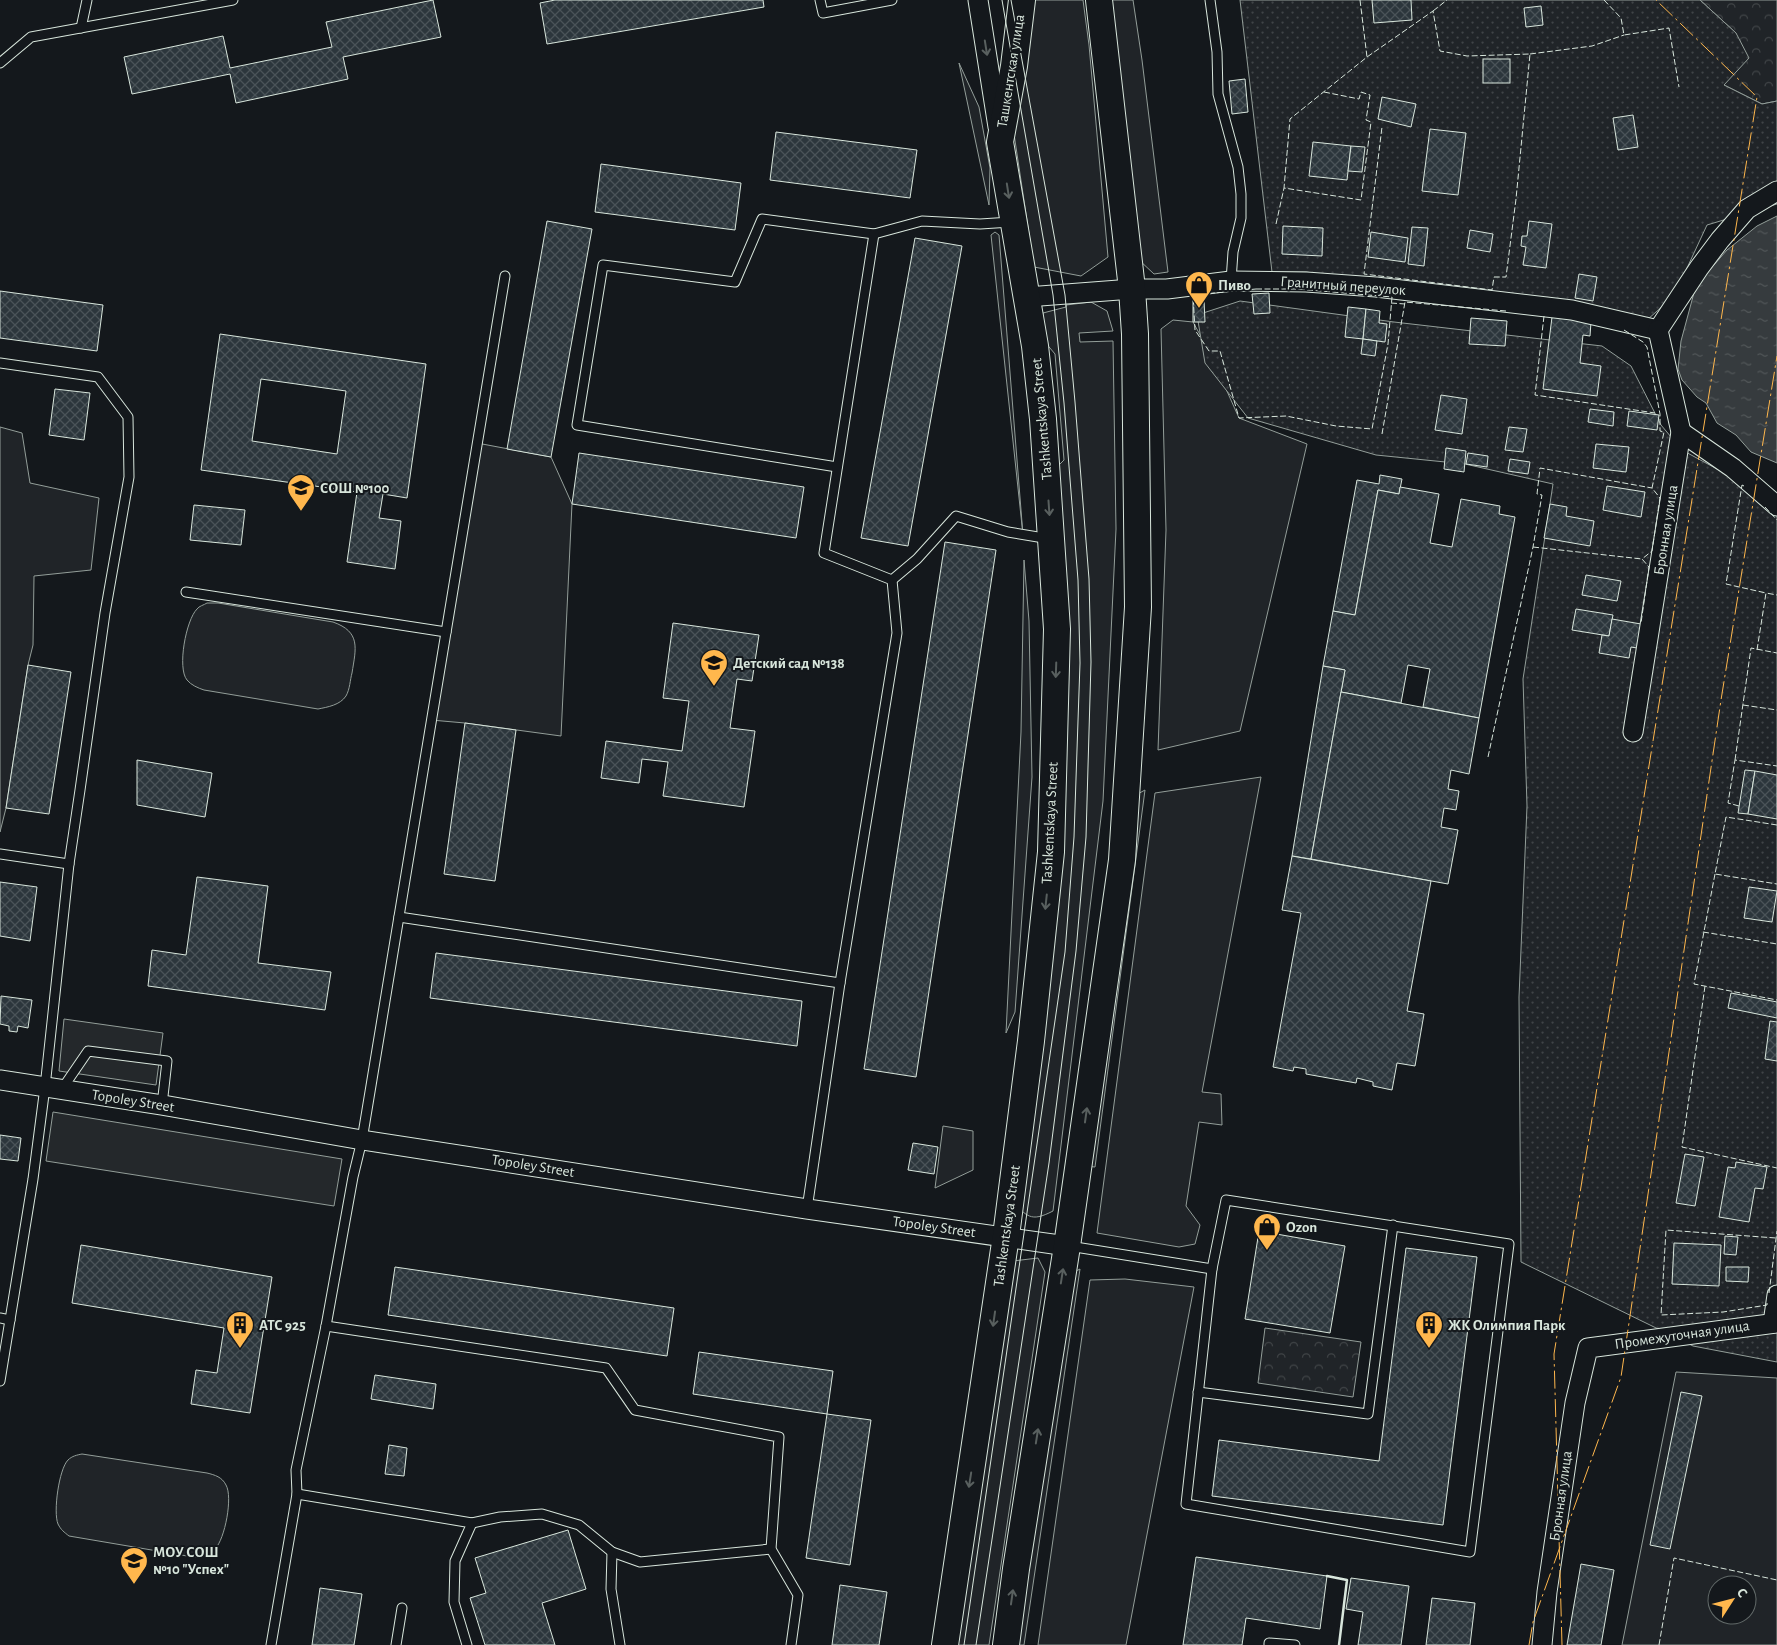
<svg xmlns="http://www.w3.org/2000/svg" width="1777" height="1645" viewBox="0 0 1777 1645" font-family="'Alegreya Sans',sans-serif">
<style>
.grass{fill:#202428;stroke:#939e99;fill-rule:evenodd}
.forest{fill:url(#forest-crowns);stroke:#939e99}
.garden{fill:url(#garden-dots);stroke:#939e99}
.parking{fill:#24282b;stroke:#939e99}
.water{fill:url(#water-ripples);stroke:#939e99}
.building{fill:url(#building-cross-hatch);stroke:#d8e6dc;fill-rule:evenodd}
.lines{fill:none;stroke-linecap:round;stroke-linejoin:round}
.service-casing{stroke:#d8e6dc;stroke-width:11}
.minor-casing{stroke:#d8e6dc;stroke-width:21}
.secondary-casing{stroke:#d8e6dc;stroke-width:28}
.service{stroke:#14181c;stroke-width:9}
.minor{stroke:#14181c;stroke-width:19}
.secondary{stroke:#14181c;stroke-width:26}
.tram{stroke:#d8e6dc;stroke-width:1}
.fence{stroke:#d8e6dc;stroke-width:1;stroke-dasharray:6 2.5;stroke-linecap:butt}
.wall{stroke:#d8e6dc;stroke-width:2.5}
.power{stroke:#ffb74d;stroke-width:1;stroke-dasharray:18 4 2.5 4;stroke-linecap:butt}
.oneway{stroke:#59605f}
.labels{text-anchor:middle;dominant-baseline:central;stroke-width:4;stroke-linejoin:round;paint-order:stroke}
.street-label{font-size:15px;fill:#d8e6dc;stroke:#14181c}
.poi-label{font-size:15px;font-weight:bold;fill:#d8e6dc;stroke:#14181c;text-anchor:start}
</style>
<defs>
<pattern id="forest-crowns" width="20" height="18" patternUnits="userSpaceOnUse" patternTransform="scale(1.25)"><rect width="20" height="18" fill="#202428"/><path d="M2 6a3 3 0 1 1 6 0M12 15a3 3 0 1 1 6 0" fill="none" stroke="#404447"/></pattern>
<pattern id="garden-dots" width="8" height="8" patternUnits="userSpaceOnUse" patternTransform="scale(1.25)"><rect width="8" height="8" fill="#202428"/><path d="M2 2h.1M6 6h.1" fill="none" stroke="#404447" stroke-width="1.8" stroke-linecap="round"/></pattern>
<pattern id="water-ripples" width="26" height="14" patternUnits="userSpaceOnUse" patternTransform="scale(1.25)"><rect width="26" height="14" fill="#363b3e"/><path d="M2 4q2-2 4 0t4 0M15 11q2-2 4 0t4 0" fill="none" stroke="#525759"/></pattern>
<pattern id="building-cross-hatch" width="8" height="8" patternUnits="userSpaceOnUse" patternTransform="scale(1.25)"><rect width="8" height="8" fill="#2c363c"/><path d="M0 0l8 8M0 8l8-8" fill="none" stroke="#4a5358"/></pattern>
</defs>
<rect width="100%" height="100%" fill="#14181c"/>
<g class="grass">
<polygon points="1033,0 1083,0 1089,45 1108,257 1081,276 1034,267 1014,134"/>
<polygon points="1109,0 1133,0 1142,60 1168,272 1154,274 1138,259"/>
<polygon points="959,63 979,107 990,168 989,205"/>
<polygon points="995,232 999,235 1023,535 991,235"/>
<path d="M1091 302 1107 311 1113 331 1079 333 1080 342 1113 341 1116 529 1103 801 1053 1211C1030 1223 1027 1216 1011 1200L1048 937 1054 470 1064 460 1055 354 1039 335 1043 313 1066 307V305Z"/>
<polygon points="1173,320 1193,322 1209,351 1239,418 1307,444 1240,731 1158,750 1166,530 1161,329"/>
<polygon points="0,427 22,433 30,483 99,498 91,570 34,576 33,645 28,665 6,808 0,832"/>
<polygon points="477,443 551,457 572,504 561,736 465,723 431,720"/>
<polygon points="1024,560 1029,621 1032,777 1015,1012 1006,1033 1021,732"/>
<path d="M207 603H218L333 622C361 632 356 648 352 673 350 680 350 689 346 696 340 705 328 707 318 709L204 690C198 688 191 685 187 680 177 668 186 620 197 609 199 606 204 605 207 603Z"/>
<polygon points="1261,777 1202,1092 1221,1094 1222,1125 1199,1122 1186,1206 1200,1225 1195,1244 1179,1247 1097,1233 1155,793"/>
<polygon points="1145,790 1095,1167 1084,1166 1134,796"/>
<polygon points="943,1126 973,1131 973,1170 935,1188"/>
<polygon points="1038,1258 1045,1272 989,1645 952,1645 1013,1261"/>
<polygon points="1080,1269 1024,1645 1012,1645 1070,1274"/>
<polygon points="1125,1279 1194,1287 1126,1645 1038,1645 1090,1280"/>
<path d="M1676 1372 1777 1378V1645H1622ZM1717 1585H1747V1615H1717Z"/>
<path d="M82 1454 207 1473C215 1475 222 1477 226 1485 233 1497 225 1539 215 1549 209 1555 201 1557 193 1557L69 1536C64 1532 61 1530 58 1524 53 1512 59 1469 68 1460 72 1456 77 1455 82 1454Z"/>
</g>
<g class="forest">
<polygon points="1700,0 1777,0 1777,101 1762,104 1724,85 1736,33"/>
<polygon points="1265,1328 1361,1342 1353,1397 1258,1383"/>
</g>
<g class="garden">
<polygon points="1240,0 1700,0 1736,33 1749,58 1724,85 1762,104 1777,101 1777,204 1707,225 1674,296 1647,320 1306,272 1272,272"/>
<polygon points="1240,301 1394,322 1602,346 1631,366 1661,425 1682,450 1717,469 1777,493 1777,1362 1693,1346 1521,1262 1519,997 1527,806 1523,679 1553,484 1465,464 1376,455 1248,418 1205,363 1197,315"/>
</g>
<g class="parking">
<polygon points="64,1019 163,1033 156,1085 59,1071"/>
<polygon points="53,1112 342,1159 334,1206 46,1161"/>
</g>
<polygon class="water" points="1777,216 1777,463 1751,452 1736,435 1717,423 1706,403 1697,397 1682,380 1678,369 1681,341 1695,289 1706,274 1727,250 1757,226"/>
<g class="building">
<polygon points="433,0 441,37 343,57 348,79 236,103 230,74 132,94 124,57 223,36 230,68 332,47 326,22"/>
<polygon points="555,0 763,0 764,7 547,44 540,3"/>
<polygon points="1372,0 1411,0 1412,20 1374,23"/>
<polygon points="1541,6 1543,25 1526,27 1524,8"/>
<rect x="1483" y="59" width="27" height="24"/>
<polygon points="1245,79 1248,112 1232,114 1229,81"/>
<polygon points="1382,97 1416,104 1411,127 1378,119"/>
<polygon points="1633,115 1638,147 1618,150 1613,118"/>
<polygon points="1430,129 1466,133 1458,195 1422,191"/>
<polygon points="776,132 917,150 910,198 770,180"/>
<polygon points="1313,142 1351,146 1347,180 1309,176"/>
<polygon points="1351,146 1365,147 1362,172 1348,171"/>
<polygon points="601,164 741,183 735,230 595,212"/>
<polygon points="547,221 592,229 551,457 507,449"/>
<polygon points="1529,221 1552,224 1546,268 1523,265 1526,247 1521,246 1522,236 1527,236"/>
<polygon points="1283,226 1323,228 1322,256 1282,254"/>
<polygon points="1412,227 1428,228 1424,266 1408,264"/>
<polygon points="1470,230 1493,234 1490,252 1467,248"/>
<polygon points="1371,232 1408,238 1405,262 1368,257"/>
<polygon points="915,238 962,246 908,546 861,538"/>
<polygon points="1579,274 1597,277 1593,301 1575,298"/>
<polygon points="0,291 103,305 97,351 0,338"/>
<polygon points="1269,293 1270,313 1254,314 1252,294"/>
<polygon points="1193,300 1204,300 1205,322 1193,322"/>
<polygon points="1348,307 1366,309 1363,339 1345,337"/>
<polygon points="1366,309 1380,311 1379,323 1387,324 1385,342 1363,339"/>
<polygon points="1552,317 1591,322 1590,336 1583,335 1580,363 1601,366 1597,396 1543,389"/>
<polygon points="1471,318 1507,321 1505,346 1469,344"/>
<path d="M220 334 426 364 407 498 383 494 379 518 401 521 395 569 347 562 357 492 201 470ZM261 379 346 391 337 454 252 441Z"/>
<polygon points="1363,339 1377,341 1375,356 1361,354"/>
<polygon points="55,389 90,393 84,440 49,435"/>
<polygon points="1441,395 1467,399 1462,434 1435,430"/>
<polygon points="1590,409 1614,412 1613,426 1588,422"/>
<polygon points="1629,411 1659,415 1657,430 1627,426"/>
<polygon points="1509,427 1527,429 1523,452 1505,450"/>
<polygon points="1596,444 1629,447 1626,472 1593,468"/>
<polygon points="1446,448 1466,451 1464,472 1444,469"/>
<polygon points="579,453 804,487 796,538 572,504"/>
<polygon points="1468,453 1488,456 1487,467 1466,464"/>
<polygon points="1510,459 1530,462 1528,474 1508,471"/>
<polygon points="1380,475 1402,479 1399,494 1378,490 1355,615 1333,611 1357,480 1379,484"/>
<polygon points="1607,486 1645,492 1641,517 1603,510"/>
<polygon points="1400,487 1439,494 1430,543 1452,547 1461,499 1500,506 1499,514 1515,517 1479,718 1423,707 1430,669 1408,665 1401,703 1341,692 1345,670 1323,666 1333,611 1355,615 1378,490 1399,494"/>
<polygon points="1550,504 1567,507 1566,516 1594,521 1590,546 1544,538"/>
<polygon points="194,505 245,510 241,545 190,540"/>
<polygon points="945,542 996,550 916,1077 864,1069"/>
<polygon points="1586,575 1621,581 1617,601 1582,595"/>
<polygon points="1576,609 1613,615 1609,636 1572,630"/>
<polygon points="1612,619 1641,624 1637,648 1631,647 1629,658 1599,653 1602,635 1609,636"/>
<polygon points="673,623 759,635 752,681 737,679 730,728 755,731 744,807 663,796 668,762 642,759 639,783 601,778 606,741 682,751 689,701 663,698"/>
<polygon points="28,665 71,672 49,814 6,808"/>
<polygon points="1323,666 1345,670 1311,859 1292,856"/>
<polygon points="1341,692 1479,718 1469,774 1451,770 1448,789 1459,791 1456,810 1444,808 1441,827 1458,830 1448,884 1311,859"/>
<polygon points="465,723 516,730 495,881 444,874"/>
<polygon points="137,760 212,773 205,817 137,805"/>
<polygon points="1745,770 1755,771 1748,814 1738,813"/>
<polygon points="1755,771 1777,775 1777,819 1748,814"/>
<polygon points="1292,856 1431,881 1407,1011 1424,1014 1415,1066 1397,1063 1392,1090 1373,1086 1373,1082 1357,1078 1356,1083 1306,1074 1306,1069 1294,1067 1293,1071 1273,1067 1301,913 1282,910"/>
<polygon points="197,877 268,886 258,963 331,972 325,1010 148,986 152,950 186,955"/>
<polygon points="0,882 37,887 30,941 0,936"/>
<polygon points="1749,887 1777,891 1772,922 1744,918"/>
<polygon points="436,953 802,1001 797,1046 430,998"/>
<polygon points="1731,993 1777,1002 1777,1018 1728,1008"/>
<polygon points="1,996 32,1000 28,1028 18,1026 17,1032 9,1031 9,1026 0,1024"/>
<polygon points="1770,1021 1777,1022 1777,1061 1765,1059"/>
<polygon points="0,1135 21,1138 18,1161 0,1159"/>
<polygon points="913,1143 938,1147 934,1174 908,1170"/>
<polygon points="1685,1154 1704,1157 1695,1206 1676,1203"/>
<polygon points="1736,1162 1767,1167 1763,1189 1755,1188 1749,1222 1719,1217 1728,1167 1735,1168"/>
<polygon points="1259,1231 1345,1246 1330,1333 1245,1319"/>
<polygon points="1725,1236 1738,1237 1736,1255 1724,1254"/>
<polygon points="1674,1243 1721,1245 1719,1286 1672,1284"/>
<polygon points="81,1245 272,1277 250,1413 191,1404 196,1370 217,1373 224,1328 72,1303"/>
<polygon points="1406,1248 1477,1257 1443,1525 1212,1496 1219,1440 1379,1461"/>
<polygon points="395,1267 674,1308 667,1356 388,1315"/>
<polygon points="1726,1267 1749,1267 1748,1282 1726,1281"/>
<polygon points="699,1352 833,1371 827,1414 693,1394"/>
<polygon points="375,1375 436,1384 433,1409 371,1399"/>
<polygon points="1681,1392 1702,1396 1670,1549 1650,1545"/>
<polygon points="827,1414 871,1420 850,1565 806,1558"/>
<polygon points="389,1445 407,1448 404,1476 385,1474"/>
<polygon points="568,1530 586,1589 542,1603 555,1645 485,1645 470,1598 486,1593 475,1558"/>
<polygon points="1196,1557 1327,1576 1320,1629 1246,1618 1242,1645 1183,1645"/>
<polygon points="1581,1564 1614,1570 1601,1645 1567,1645"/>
<polygon points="1351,1578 1409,1586 1401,1645 1358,1645 1363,1612 1346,1609"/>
<polygon points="840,1585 887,1592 879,1645 832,1645"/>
<polygon points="320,1588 362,1594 354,1645 312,1645"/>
<polygon points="1432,1598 1475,1603 1470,1645 1426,1645"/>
</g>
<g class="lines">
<defs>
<g id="service">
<polyline points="820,0 823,13 892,0"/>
<polyline points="1210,0 1217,52 1218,94 1238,167 1241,194 1241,218 1233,252 1231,281"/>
<polyline points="81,28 87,0"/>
<polyline points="0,63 31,37 233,0"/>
<polyline points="0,363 98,377 128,417 129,477 105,613 80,790 69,864 45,1087 33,1179 0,1381"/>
<polyline points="837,467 577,425 603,265 735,282 762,219 874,234 922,221 980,224 1011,222"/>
<polyline points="892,580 917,559 956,516 1008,532 1050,539"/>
<polyline points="186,592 446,632"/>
<polyline points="0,854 69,864"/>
<polyline points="399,917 840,983"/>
<polyline points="62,1089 88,1051 167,1061 162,1105"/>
<polygon points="1226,1200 1509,1244 1470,1552 1186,1504 1212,1269"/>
<polyline points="807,1209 840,983 897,633 892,580 824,553 874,234"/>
<polyline points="1069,1246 1212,1269"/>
<polyline points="0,1318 10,1320"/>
<polyline points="326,1326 606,1368 635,1410 779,1437 771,1549 798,1595 791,1645"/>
<polyline points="1198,1392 1368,1414 1393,1225"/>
<polyline points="297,1494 472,1523 500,1517 542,1514 579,1525 612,1552 640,1562 771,1549"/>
<polyline points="612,1552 611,1589 620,1645"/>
<polyline points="271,1645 297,1494 296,1470 326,1326 353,1177 362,1140 505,276"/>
<polyline points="396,1645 402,1608"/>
<polyline points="467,1645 454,1602 455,1561 472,1523"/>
<polyline points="1269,1645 1269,1643 1295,1645"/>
</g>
<g id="minor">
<polyline points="978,0 998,127"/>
<polyline points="1027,297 1132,289 1167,289 1231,281 1306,282 1376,287 1572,310 1658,330"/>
<polyline points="1658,330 1699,268 1720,240 1747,209 1777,191"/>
<polyline points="1681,432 1733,468 1777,506"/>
<polyline points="1633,732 1681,432 1658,330"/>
<polyline points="0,1080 162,1105 362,1140 807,1209 1067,1246"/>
<polyline points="1773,1323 1777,1295"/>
<polyline points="1542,1645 1547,1592 1575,1403 1588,1348 1777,1323"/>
</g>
<g id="secondary">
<polyline points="945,1645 1006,1236 1031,1041 1051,852 1057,629 1043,419 1035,346 1000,142 1014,66 1022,0"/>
<polyline points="1006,1645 1016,1569 1067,1246 1122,860 1138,607 1135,334 1132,289 1099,0"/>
</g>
</defs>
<use href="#service" class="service-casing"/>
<use href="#minor" class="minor-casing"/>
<use href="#secondary" class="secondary-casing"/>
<use href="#service" class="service"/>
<use href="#minor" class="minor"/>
<use href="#secondary" class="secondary"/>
<g class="tram">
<polyline points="964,1645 1065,952 1074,837 1080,663 1078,580 1064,403 1053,295 1002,0"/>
<polyline points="976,1645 1049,1163 1076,951 1086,837 1091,662 1089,579 1075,402 1065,295 1011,0"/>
</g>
<g class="fence">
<polyline points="1360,0 1367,57"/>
<polyline points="1604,0 1621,18 1624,35 1669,28 1679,87"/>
<polyline points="1433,11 1447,0"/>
<polyline points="1530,54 1592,46 1624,35"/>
<polyline points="1324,92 1359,99 1361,92 1370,95 1366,120 1371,122 1361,200 1284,188 1290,119 1367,57 1433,11 1440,51 1467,56 1530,54 1516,199 1506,277 1494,277 1492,290 1364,274 1382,127"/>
<polyline points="1276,224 1284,188"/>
<polygon points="1256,289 1297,289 1392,297 1388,344 1372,429 1336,426 1286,416 1239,418 1220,351 1209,351 1195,330 1193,295"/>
<polyline points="1391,303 1405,304"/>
<polyline points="1544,316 1535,395 1655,413"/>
<polyline points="1624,330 1643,342 1647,347 1660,414 1660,431 1664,432 1652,488 1660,498 1652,551 1642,559 1649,567 1641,623"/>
<polyline points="1382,434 1405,302 1506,311"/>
<polyline points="1744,486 1742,485 1726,584 1766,593"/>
<polyline points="1765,507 1777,520"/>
<polyline points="1533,547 1642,559"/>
<polyline points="1757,650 1766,593 1777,595"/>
<polyline points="1743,705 1777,710"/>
<polyline points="1488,757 1533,547 1542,495 1537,494 1540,468 1652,488"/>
<polyline points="1735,760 1751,648 1777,653"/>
<polyline points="1739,806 1728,803 1735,760 1777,766"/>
<polyline points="1777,825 1726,817 1715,874 1777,884"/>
<polyline points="1715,874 1694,984 1777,1000"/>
<polyline points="1703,932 1777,944"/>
<polyline points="1705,986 1682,1147 1777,1168"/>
<polyline points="1769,1293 1777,1231"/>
<polyline points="1767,1303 1767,1305 1723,1312 1661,1315 1666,1230 1776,1238"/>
<polyline points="1659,1645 1674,1558 1777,1580"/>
</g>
<polyline class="wall" points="1327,1576 1347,1580 1339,1645"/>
<g class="power">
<polyline points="1529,1645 1533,1622 1621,1377 1721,700 1777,356"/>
<polyline points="1562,1645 1554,1354 1757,97 1656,0"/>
</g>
</g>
<defs><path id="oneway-shaft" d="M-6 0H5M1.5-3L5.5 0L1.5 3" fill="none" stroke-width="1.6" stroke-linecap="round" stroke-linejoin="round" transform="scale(1.25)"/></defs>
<g class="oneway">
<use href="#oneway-shaft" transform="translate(986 48) rotate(81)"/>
<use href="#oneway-shaft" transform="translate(1008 191) rotate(81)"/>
<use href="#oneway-shaft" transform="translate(1049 508) rotate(86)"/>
<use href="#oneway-shaft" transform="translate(1056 670) rotate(92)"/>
<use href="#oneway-shaft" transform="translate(1046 902) rotate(96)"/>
<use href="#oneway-shaft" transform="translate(1086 1115) rotate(-82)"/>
<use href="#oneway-shaft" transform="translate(1062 1276) rotate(-81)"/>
<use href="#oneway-shaft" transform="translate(994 1319) rotate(98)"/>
<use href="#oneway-shaft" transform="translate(1037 1436) rotate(-81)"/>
<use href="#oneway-shaft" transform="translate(970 1480) rotate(99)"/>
<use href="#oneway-shaft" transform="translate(1012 1597) rotate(-82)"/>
</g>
<defs>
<symbol id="shop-pin" viewBox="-11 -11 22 30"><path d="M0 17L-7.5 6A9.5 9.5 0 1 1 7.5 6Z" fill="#ffb74d" stroke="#14181c"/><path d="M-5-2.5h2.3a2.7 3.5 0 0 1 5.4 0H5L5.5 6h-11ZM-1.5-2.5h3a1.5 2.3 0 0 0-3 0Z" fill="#111"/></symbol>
<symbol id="school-pin" viewBox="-11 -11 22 30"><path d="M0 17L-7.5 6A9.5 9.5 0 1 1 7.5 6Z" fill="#ffb74d" stroke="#14181c"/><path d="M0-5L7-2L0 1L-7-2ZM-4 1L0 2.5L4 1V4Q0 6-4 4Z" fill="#111"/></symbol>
<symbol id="building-pin" viewBox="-11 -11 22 30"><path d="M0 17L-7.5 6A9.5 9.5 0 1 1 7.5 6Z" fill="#ffb74d" stroke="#14181c"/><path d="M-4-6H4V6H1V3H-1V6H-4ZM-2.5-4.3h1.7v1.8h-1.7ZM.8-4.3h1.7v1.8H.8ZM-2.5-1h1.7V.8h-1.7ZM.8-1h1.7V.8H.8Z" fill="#111"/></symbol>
</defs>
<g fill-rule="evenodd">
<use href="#shop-pin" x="1183" y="269" width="32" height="43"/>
<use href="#school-pin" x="285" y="472" width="32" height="43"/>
<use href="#school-pin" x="698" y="647" width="32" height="43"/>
<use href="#shop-pin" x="1251" y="1211" width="32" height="43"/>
<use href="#building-pin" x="224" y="1309" width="32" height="43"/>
<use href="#building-pin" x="1413" y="1309" width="32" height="43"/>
<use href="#school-pin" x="118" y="1545" width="32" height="43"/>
</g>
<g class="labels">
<g class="street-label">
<text transform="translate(1011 71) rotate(-81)">Ташкентская улица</text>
<text transform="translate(1343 286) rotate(4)">Гранитный переулок</text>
<text transform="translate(1042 419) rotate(-95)">Tashkentskaya Street</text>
<text transform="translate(1666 530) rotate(-81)">Бронная улица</text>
<text transform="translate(1050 823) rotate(-87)">Tashkentskaya Street</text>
<text transform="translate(133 1101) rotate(9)">Topoley Street</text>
<text transform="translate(533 1166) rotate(9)">Topoley Street</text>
<text transform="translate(1007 1226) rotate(-82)">Tashkentskaya Street</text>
<text transform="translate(934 1227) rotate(8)">Topoley Street</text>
<text transform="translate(1682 1335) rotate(-8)">Промежуточная улица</text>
<text transform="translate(1561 1496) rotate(-82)">Бронная улица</text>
</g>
<g class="poi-label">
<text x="1218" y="285">Пиво</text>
<text x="320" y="488">СОШ №100</text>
<text x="733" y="663">Детский сад №138</text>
<text x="1286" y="1227">Ozon</text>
<text x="259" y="1325">АТС 925</text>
<text x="1448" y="1325">ЖК Олимпия Парк</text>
<text x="153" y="1552">МОУ СОШ<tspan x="153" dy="17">№10 "Успех"</tspan></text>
</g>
</g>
<g transform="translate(1732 1600) rotate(54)"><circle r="24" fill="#14181c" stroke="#626a69"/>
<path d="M0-4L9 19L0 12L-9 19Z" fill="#ffb74d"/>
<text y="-8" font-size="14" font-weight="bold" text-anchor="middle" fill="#d8e6dc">С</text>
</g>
</svg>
